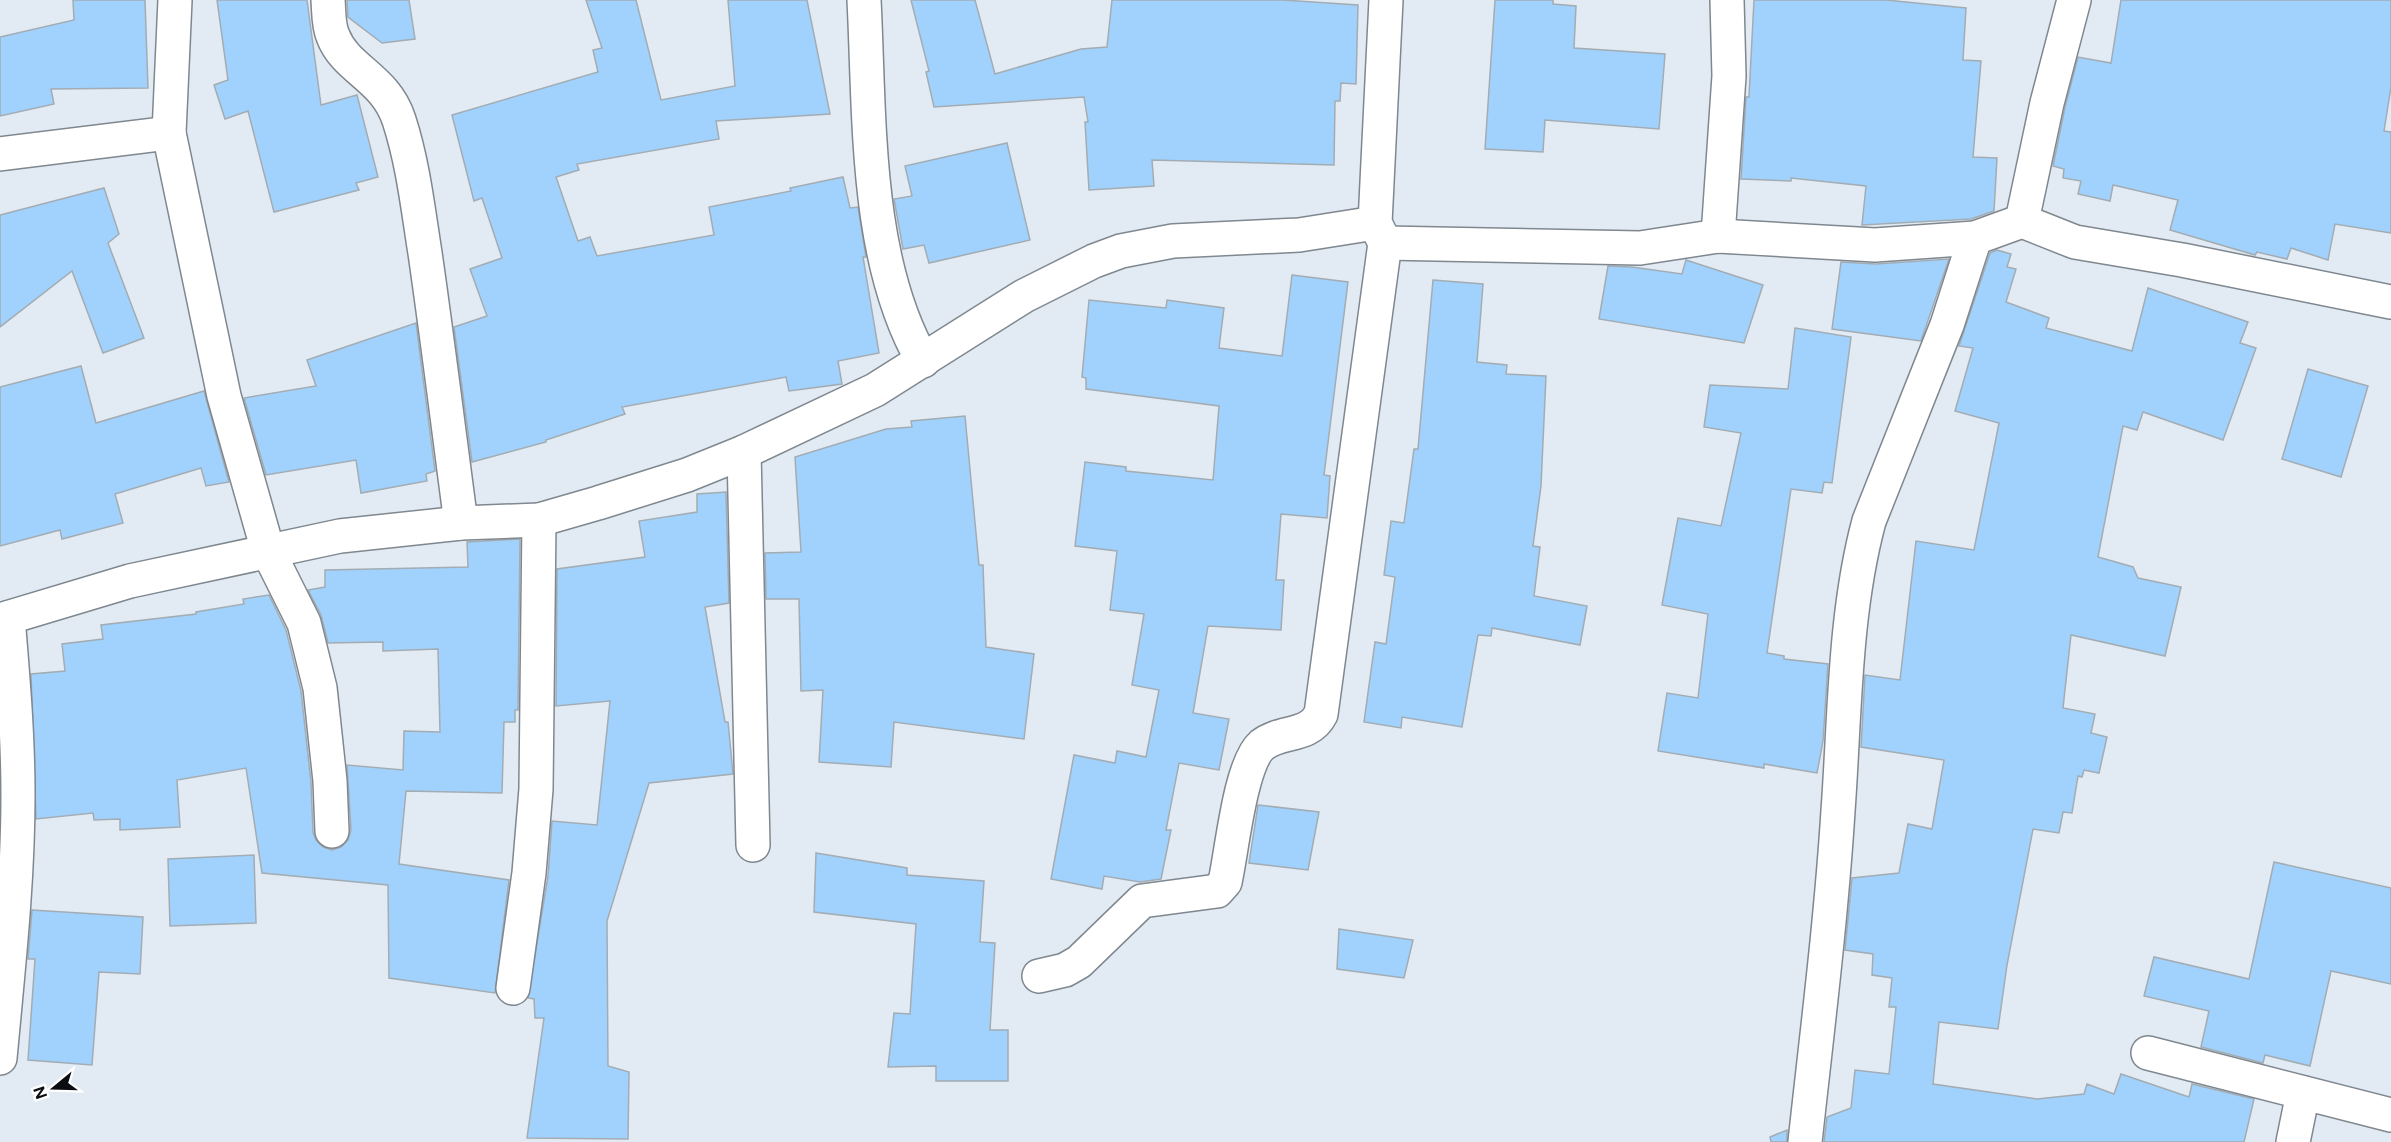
<svg xmlns="http://www.w3.org/2000/svg" width="2391" height="1142" viewBox="0 0 2391 1142" font-family="Figtree,sans-serif">
<style>
.building{fill:#a0d2fd;stroke:#a3acb3;stroke-width:1.5}
.lines{fill:none;stroke-linecap:round;stroke-linejoin:round}
.street-casing{stroke:#7f878f;stroke-width:36}
.street{stroke:#fff;stroke-width:33}
</style>
<rect width="100%" height="100%" fill="#e2ebf3"/>
<g class="building">
<polygon points="73,0 145,0 148,88 51,89 54,104 0,116 0,37 74,20"/>
<polygon points="217,0 307,0 321,105 357,95 378,177 356,183 359,190 274,212 248,111 225,119 214,85 228,80"/>
<polygon points="347,0 409,0 415,39 382,43 348,17"/>
<polygon points="586,0 636,0 661,100 735,86 728,0 807,0 830,114 716,121 719,139 577,164 579,170 556,177 578,241 590,237 597,256 714,235 709,207 791,191 790,188 843,177 850,208 858,207 866,257 863,257 879,353 838,361 842,384 789,391 786,377 622,407 625,414 546,440 546,442 472,462 454,327 487,316 470,269 502,258 482,198 474,201 452,115 598,72 593,50 602,48"/>
<polygon points="911,0 975,0 995,74 1081,49 1107,47 1112,0 1283,0 1358,5 1356,84 1341,83 1340,101 1335,101 1334,165 1152,160 1154,186 1089,190 1085,122 1088,122 1084,97 934,107 926,72 929,71"/>
<polygon points="1495,0 1553,0 1553,4 1576,6 1574,48 1665,54 1659,129 1545,120 1543,152 1485,149"/>
<polygon points="1754,0 1886,0 1966,8 1963,60 1981,61 1973,157 1997,158 1994,211 1971,219 1862,225 1866,186 1791,178 1791,181 1741,179 1746,97 1749,97"/>
<polygon points="2121,0 2391,0 2391,87 2384,131 2391,132 2391,233 2335,224 2328,260 2291,248 2287,259 2257,252 2255,255 2170,230 2178,200 2113,185 2110,201 2078,194 2081,181 2063,178 2064,169 2053,166 2065,107 2078,57 2111,63"/>
<polygon points="1007,143 1030,240 929,263 924,245 903,249 894,199 912,196 905,166"/>
<polygon points="104,188 119,234 108,243 144,338 103,353 72,271 0,327 0,215"/>
<polygon points="1997,250 2011,254 2007,267 2016,269 2006,302 2049,318 2046,328 2132,351 2148,288 2248,322 2240,343 2256,348 2223,440 2143,412 2137,430 2123,426 2098,557 2133,567 2138,578 2181,587 2165,656 2071,635 2063,708 2095,714 2091,733 2107,737 2099,773 2084,770 2082,777 2078,776 2072,813 2063,812 2059,833 2033,829 2007,965 1998,1029 1939,1022 1933,1084 2037,1099 2084,1094 2087,1084 2114,1094 2121,1074 2189,1097 2192,1084 2254,1099 2244,1142 1824,1142 1827,1117 1851,1108 1855,1070 1889,1074 1896,1007 1889,1007 1892,978 1872,975 1873,954 1845,950 1852,878 1899,873 1908,824 1932,829 1944,760 1861,747 1865,675 1900,680 1916,541 1974,550 1999,423 1955,411 1973,348 1959,346 1990,253"/>
<polygon points="1949,259 1921,341 1832,329 1841,262 1876,264"/>
<polygon points="1686,260 1763,285 1744,343 1599,319 1608,266 1632,267 1682,274"/>
<polygon points="1292,275 1348,282 1324,475 1330,476 1327,518 1281,514 1276,580 1284,580 1281,630 1208,626 1193,713 1229,719 1219,770 1179,763 1166,830 1171,830 1161,879 1140,882 1104,876 1102,889 1051,879 1074,755 1115,763 1117,751 1146,757 1159,690 1132,685 1144,614 1110,610 1117,551 1075,546 1085,462 1126,467 1126,471 1213,480 1219,406 1086,389 1086,378 1082,377 1089,300 1166,308 1167,300 1224,308 1219,348 1282,356"/>
<polygon points="1433,280 1483,284 1477,362 1507,365 1506,374 1546,376 1541,486 1533,546 1540,547 1534,596 1587,606 1580,645 1492,628 1491,636 1478,635 1462,727 1402,717 1401,728 1364,722 1375,642 1386,644 1395,577 1384,575 1391,521 1404,523 1414,449 1418,449"/>
<polygon points="416,323 435,471 426,474 427,481 361,493 356,460 266,475 244,398 316,386 307,360"/>
<polygon points="1795,328 1851,337 1832,483 1824,482 1822,493 1791,489 1767,653 1784,656 1784,659 1828,664 1823,741 1817,773 1764,764 1764,768 1658,751 1667,693 1698,698 1708,614 1662,605 1678,518 1721,526 1741,433 1704,427 1710,385 1788,389"/>
<polygon points="81,366 96,423 204,391 229,482 206,486 201,468 115,494 123,523 62,539 60,530 0,546 0,387"/>
<polygon points="2308,369 2368,386 2341,477 2282,459"/>
<polygon points="965,416 979,565 983,565 986,647 1034,654 1024,739 894,722 891,767 819,762 823,690 801,691 799,599 766,599 765,553 801,552 795,457 886,429 912,427 911,421"/>
<polygon points="726,492 729,603 705,607 725,722 728,722 733,774 649,783 607,921 608,1066 629,1072 628,1139 527,1138 544,1018 535,1018 534,999 528,998 548,876 552,821 597,825 610,701 556,706 557,569 645,557 639,521 697,512 697,494"/>
<polygon points="520,539 518,710 515,710 515,722 504,722 502,793 406,791 399,864 509,880 495,993 389,978 388,885 262,873 246,768 177,780 180,827 120,830 120,819 94,820 93,813 36,819 31,674 65,671 62,644 103,639 101,625 196,614 196,612 244,604 243,599 269,595 286,630 301,691 311,782 313,832 316,840 323,847 332,850 341,847 348,840 351,830 347,765 403,770 404,731 440,732 438,649 383,651 383,642 328,643 321,615 308,590 325,587 325,570 468,567 467,542"/>
<polygon points="1258,805 1319,812 1308,870 1249,863"/>
<polygon points="816,853 907,868 907,875 984,881 980,942 995,943 990,1030 1008,1030 1008,1081 936,1081 936,1066 888,1067 894,1013 910,1014 916,924 814,912"/>
<polygon points="254,855 256,923 170,926 168,859"/>
<polygon points="2274,862 2391,888 2391,984 2331,971 2310,1066 2265,1055 2263,1063 2201,1047 2209,1011 2144,996 2154,957 2249,979"/>
<polygon points="32,910 143,917 140,974 99,972 92,1065 28,1060 35,959 28,959"/>
<polygon points="1339,929 1413,940 1404,978 1337,969"/>
<polygon points="1787,1130 1787,1142 1771,1142 1770,1137"/>
</g>
<g class="lines">
<defs>
<g id="street">
<polyline points="175,0 169,133 224,396 268,551 304,623 320,688 330,781 332,831"/>
<path d="M328 0C329 11 328 25 333 36 346 70 385 77 399 120 413 163 418 209 425 253 438 343 449 433 461 523"/>
<path d="M864 0C870 115 864 259 923 361"/>
<polyline points="0,154 169,133"/>
<polyline points="2022,221 2047,103 2074,0"/>
<polyline points="1718,236 1729,76 1727,0"/>
<polyline points="1385,243 1640,248 1718,236 1875,245 1975,238 2022,221 2075,242 2182,260 2391,302"/>
<polyline points="744,452 753,845"/>
<polyline points="0,620 130,581 340,536 461,523 539,520 598,503 687,475 744,452 875,390 1024,296 1094,261 1121,251 1173,241 1299,235 1375,223"/>
<path d="M1039 976 1065 970 1079 962 1142 901 1217 891 1225 882C1232 851 1240 764 1262 745 1281 730 1309 738 1321 714L1385 243 1375 223 1386 0"/>
<polyline points="513,988 529,873 536,789 539,520"/>
<polyline points="2148,1053 2391,1115"/>
<path d="M0 1058C8 971 18 883 18 795 18 735 13 677 8 618"/>
<path d="M1805 1142C1817 1032 1831 922 1838 811 1845 715 1844 614 1869 521L1947 325 1975 238"/>
<polyline points="2293,1142 2303,1093"/>
</g>
</defs>
<use href="#street" class="street-casing"/>
<use href="#street" class="street"/>
</g>
<g transform="translate(54 1088) rotate(251)" stroke="#ffffff" stroke-width="4.5" paint-order="stroke">
<path d="M0-4.5L10 22L0 15L-10 22Z" fill="#0b0e11"/>
<text y="-9" font-size="16" font-weight="bold" text-anchor="middle" fill="#0b0e11">N</text>
</g>
</svg>
